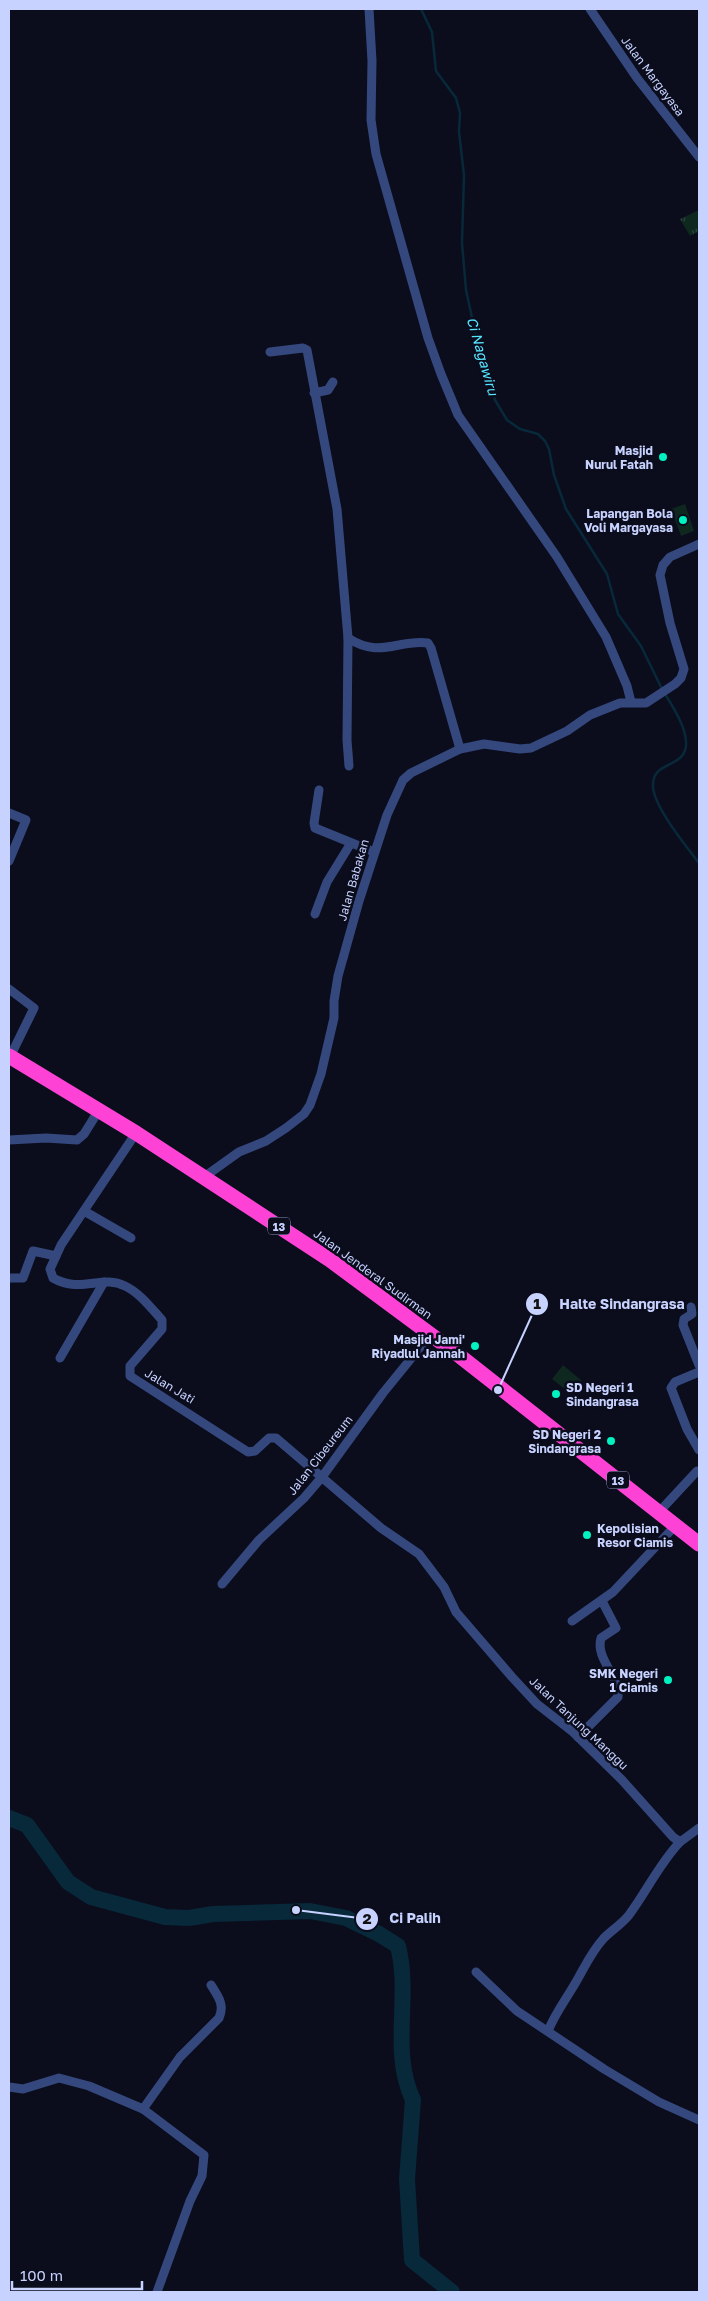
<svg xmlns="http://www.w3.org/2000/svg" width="708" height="2301" viewBox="0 0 708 2301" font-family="'Golos Text',sans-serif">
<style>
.grass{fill:url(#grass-tufts)}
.garden{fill:#0e271f}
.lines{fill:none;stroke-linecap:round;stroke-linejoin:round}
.stream{stroke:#07293a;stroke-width:2.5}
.river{stroke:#07293a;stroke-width:16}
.street{stroke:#35487e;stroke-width:9}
.highway{stroke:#ff42d6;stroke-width:15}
.poi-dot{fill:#00f2c1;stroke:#0b0d1d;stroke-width:2}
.labels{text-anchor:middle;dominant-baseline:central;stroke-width:5;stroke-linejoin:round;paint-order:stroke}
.shield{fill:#0b0d1d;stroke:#8f97bb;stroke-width:1}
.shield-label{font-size:11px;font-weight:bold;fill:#c7d2ff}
.street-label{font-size:12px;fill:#c7d2ff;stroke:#0b0d1d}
.poi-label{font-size:12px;font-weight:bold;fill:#c7d2ff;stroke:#0b0d1d;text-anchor:end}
.water-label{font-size:14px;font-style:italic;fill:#55e4ff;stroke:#0b0d1d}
.leader{fill:none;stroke:#c7d2ff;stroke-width:2}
.callout-dot{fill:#c7d2ff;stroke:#0b0d1d;stroke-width:2}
.mark-label{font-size:15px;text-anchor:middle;font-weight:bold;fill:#111}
.callout-label{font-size:14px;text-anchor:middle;font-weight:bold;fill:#c7d2ff;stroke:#0b0d1d;stroke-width:5;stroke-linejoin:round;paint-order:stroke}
</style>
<defs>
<pattern id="grass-tufts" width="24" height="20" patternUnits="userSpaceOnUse" patternTransform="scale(1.25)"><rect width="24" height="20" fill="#0e271f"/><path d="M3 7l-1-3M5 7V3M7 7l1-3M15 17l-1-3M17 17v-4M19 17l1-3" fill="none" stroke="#304541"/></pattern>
</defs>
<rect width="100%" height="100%" fill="#0b0d1d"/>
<polygon class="grass" points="699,210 699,231 690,236 680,219"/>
<g class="garden">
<polygon points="685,504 694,531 681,536 671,509"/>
<polygon points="563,1365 582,1381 571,1394 552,1379"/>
</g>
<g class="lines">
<g class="stream">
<polyline points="421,9 432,32 436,71 456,98 460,113 459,132 464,175 462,243 466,290 479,350 495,400 507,420 520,429 538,434 545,441 549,449 554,475 566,509 607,574 618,614 641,646 662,689"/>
<path d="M665 694C674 708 696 742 681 757 671 767 653 766 653 785 652 805 687 847 699 863"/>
</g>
<path class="river" d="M9 1818 27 1825 68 1882 91 1897 165 1917 189 1918 213 1914 310 1911 346 1918 379 1934 398 1946C411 1997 390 2051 413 2100L407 2179 412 2260 452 2292"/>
<g class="street">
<polyline points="369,9 372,61 371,120 376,154 428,338 441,374 458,415 557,557 606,637 627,686 631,702"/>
<polyline points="590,9 637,78 699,157"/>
<path d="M270 352 303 348 307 350 337 509 348 638C380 659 398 639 428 643L431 648 460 749"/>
<polyline points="314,393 328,390 333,382"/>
<polyline points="348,638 347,740 349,766"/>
<polyline points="319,790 314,823 315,828 374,852"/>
<polyline points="9,813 26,820 9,861"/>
<polyline points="315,914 327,882 351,843"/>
<polyline points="9,989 34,1008 10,1057"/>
<path d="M136 1133 61 1245 50 1269 53 1278C81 1294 102 1274 125 1286 140 1293 151 1308 162 1320V1329L130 1366V1376L248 1452 255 1451 269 1438H276L381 1528 419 1554 444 1587 456 1612 512 1677 537 1704 573 1732 622 1780 673 1837 680 1842 699 1828"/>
<polyline points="9,1140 46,1138 77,1140 84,1134 99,1110"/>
<polyline points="204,1177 239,1152 266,1141 286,1128 304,1114 310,1105 321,1074 334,1018 334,1001 338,976 359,901 387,815 403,780 411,773 460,749 484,744 520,749 531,748 567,731 590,715 620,703 646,703 675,684 681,678 684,669 670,623 660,575 663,565 670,557 699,544"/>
<polyline points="84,1211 131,1238"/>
<polyline points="9,1278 23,1278 33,1251 56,1256"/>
<polyline points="691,1307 692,1314 684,1319 683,1325 699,1365"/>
<polyline points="60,1358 104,1282"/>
<polyline points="699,1372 675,1382 671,1388 687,1429 699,1450"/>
<polyline points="659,1512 697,1471"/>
<polyline points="222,1584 259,1540 304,1498 322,1477 383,1393 431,1334"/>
<polyline points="572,1621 613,1592 676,1525"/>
<path d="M578 1737 618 1697C620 1676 595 1659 601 1638L616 1628 602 1601"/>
<polyline points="476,1972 517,2011 604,2069 659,2102 699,2120"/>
<path d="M548 2031C555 2014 564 2002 573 1987 583 1971 590 1953 604 1938 612 1930 622 1924 629 1915 647 1891 659 1864 680 1842"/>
<polyline points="9,2087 23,2089 59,2078 89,2086 143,2109 204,2155 202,2176 190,2201 157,2292"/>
<path d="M143 2109 180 2057 219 2018C225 2005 218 1996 211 1985"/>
</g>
<polyline class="highway" points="9,1056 136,1133 330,1260 461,1357 699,1544"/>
</g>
<g class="poi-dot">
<circle cx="663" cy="457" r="5"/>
<circle cx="683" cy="520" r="5"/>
<circle cx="475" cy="1346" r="5"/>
<circle cx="556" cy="1394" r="5"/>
<circle cx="611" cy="1441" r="5"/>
<circle cx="587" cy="1535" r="5"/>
<circle cx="668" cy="1680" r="5"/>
</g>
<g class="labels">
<g class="shield">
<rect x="268" y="1217.5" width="22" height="17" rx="4"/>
<rect x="607" y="1471.5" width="22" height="17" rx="4"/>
</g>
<g class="shield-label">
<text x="279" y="1226">13</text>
<text x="618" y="1480">13</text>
</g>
<g class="street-label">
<text transform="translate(653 76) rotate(53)">Jalan Margayasa</text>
<text transform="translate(353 880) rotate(-74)">Jalan Babakan</text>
<text transform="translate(373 1274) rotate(36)">Jalan Jenderal Sudirman</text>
<text transform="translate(170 1386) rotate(31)">Jalan Jati</text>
<text transform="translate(320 1455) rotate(-52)">Jalan Cibeureum</text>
<text transform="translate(579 1723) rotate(43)">Jalan Tanjung Manggu</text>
</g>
<g class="poi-label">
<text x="653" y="450">Masjid<tspan x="653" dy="14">Nurul Fatah</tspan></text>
<text x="673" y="513">Lapangan Bola<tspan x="673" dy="14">Voli Margayasa</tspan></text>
<text x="465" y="1339">Masjid Jami'<tspan x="465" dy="14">Riyadlul Jannah</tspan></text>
<text x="566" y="1387" text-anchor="start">SD Negeri 1<tspan x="566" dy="14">Sindangrasa</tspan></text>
<text x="601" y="1434">SD Negeri 2<tspan x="601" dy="14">Sindangrasa</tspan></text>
<text x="597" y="1528" text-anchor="start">Kepolisian<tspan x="597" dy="14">Resor Ciamis</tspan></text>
<text x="658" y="1673">SMK Negeri<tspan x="658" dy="14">1 Ciamis</tspan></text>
</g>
<g class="water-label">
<text transform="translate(483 356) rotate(74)">Ci Nagawiru</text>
</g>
</g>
<path class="leader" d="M498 1390L537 1304M296 1910L367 1919"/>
<g class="callout-dot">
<circle cx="498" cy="1390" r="5"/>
<circle cx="296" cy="1910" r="5"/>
<circle cx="537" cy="1304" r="12"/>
<circle cx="367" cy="1919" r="12"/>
</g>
<g class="mark-label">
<text x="537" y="1309">1</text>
<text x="367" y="1924">2</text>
</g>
<g class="callout-label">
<text x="622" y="1309">Halte Sindangrasa</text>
<text x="415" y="1923">Ci Palih</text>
</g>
<rect width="708" height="2301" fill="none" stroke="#c7d2ff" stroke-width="20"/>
<path d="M12 2281v8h130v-8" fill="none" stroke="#c7d2ff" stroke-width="2.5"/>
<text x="20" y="2281" font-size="15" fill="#c7d2ff" stroke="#0b0d1d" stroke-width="4" paint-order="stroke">100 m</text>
</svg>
